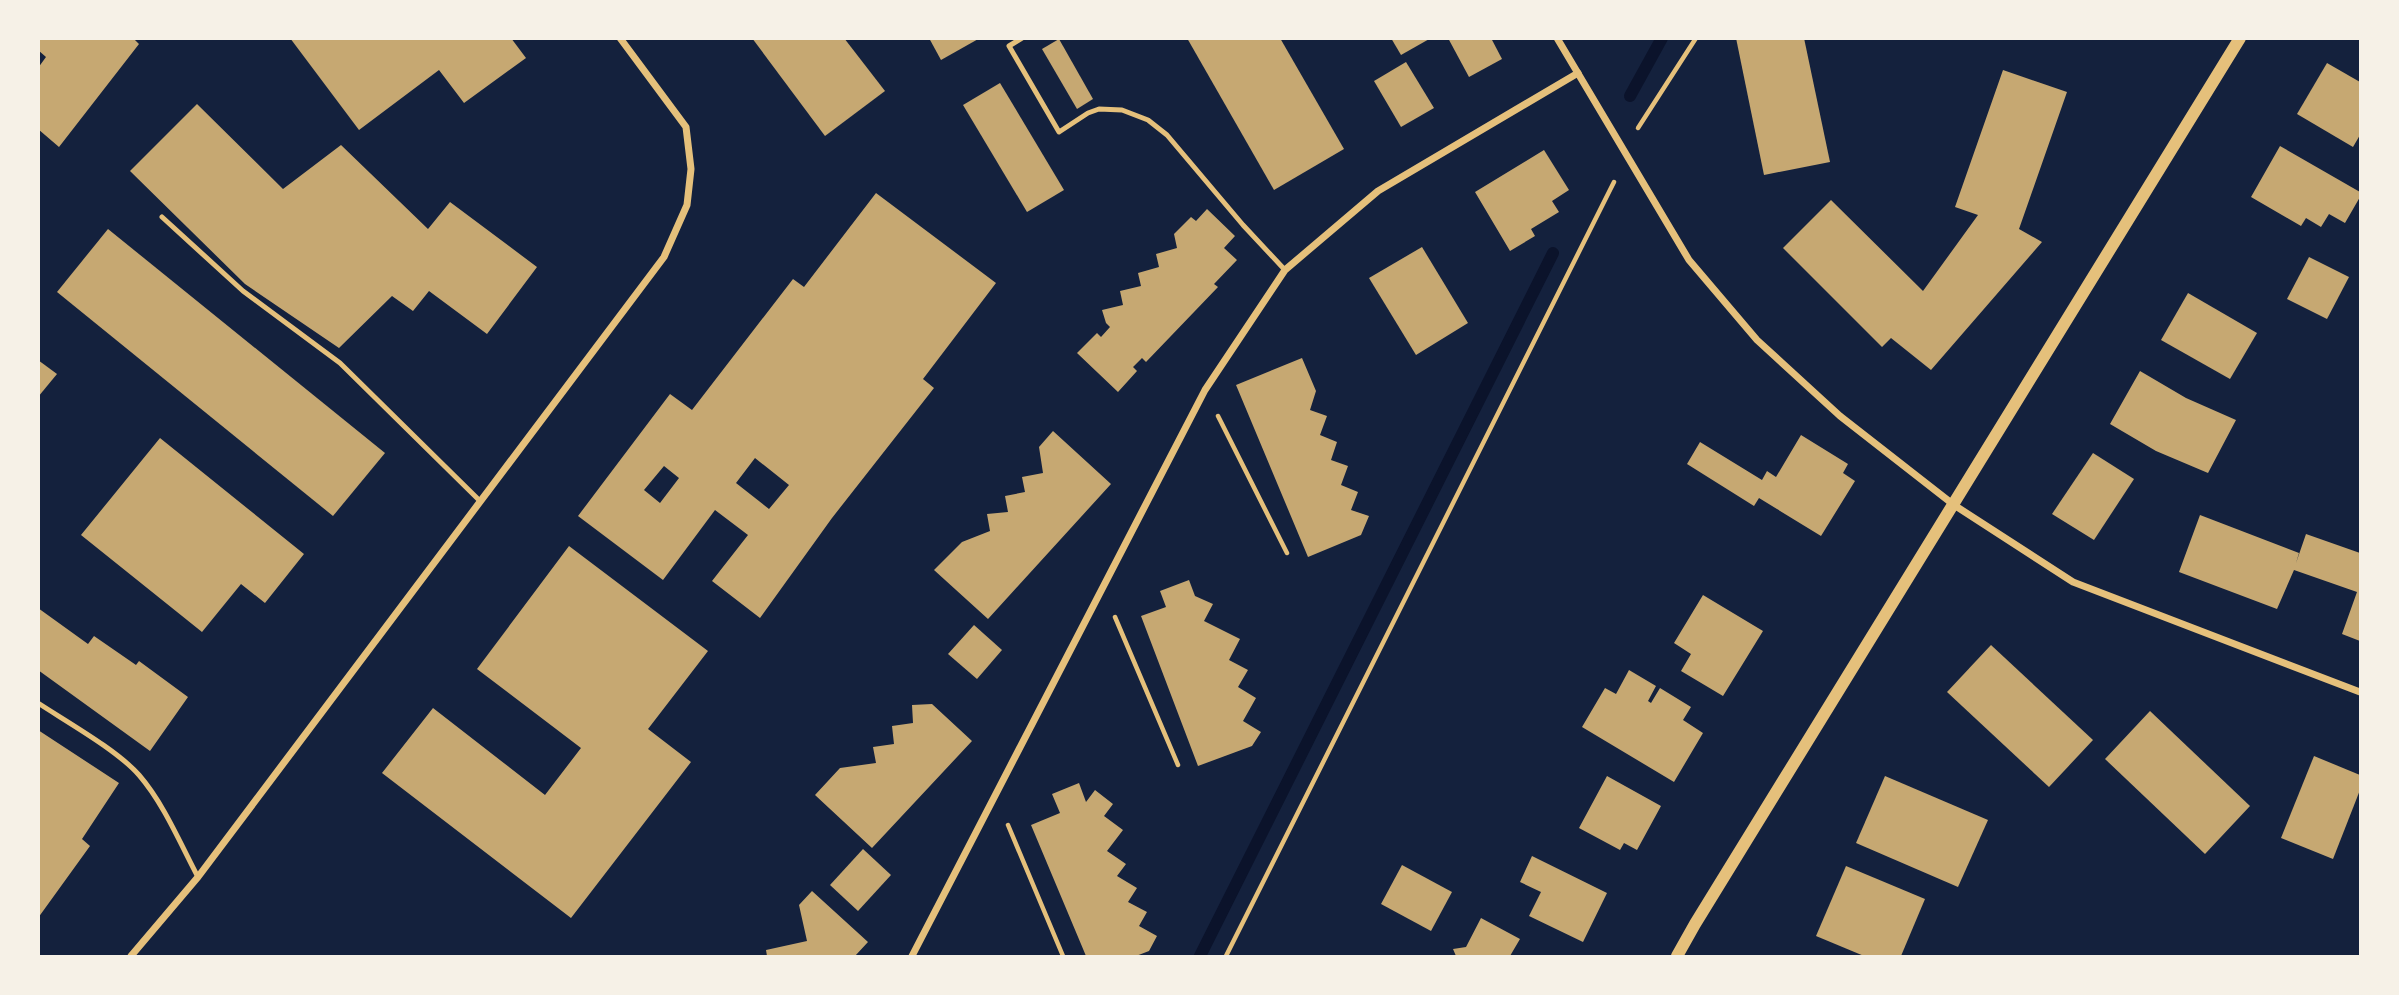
<svg xmlns="http://www.w3.org/2000/svg" width="2399" height="995" viewBox="0 0 2399 995" font-family="Cabin,sans-serif">
<style>
.lines{fill:none;stroke-linecap:round;stroke-linejoin:round}
.stream{stroke:#0b132b;stroke-width:12}
.building{fill:#c6a872;fill-rule:evenodd}
.path{stroke:#e5c07b;stroke-width:4.5}
.service{stroke:#e5c07b;stroke-width:5}
.minor{stroke:#e5c07b;stroke-width:7}
.tertiary{stroke:#e5c07b;stroke-width:12}
</style>
<rect width="100%" height="100%" fill="#14213d"/>
<g class="lines">
<g class="stream">
<polyline points="1630,96 1662,38"/>
<polyline points="1200,956 1553,253"/>
</g>
</g>
<g class="building">
<polygon points="38,38 133,38 139,44 59,147 38,129 38,68 46,57 38,50"/>
<polygon points="290,38 511,38 526,58 464,103 439,70 359,130"/>
<polygon points="752,38 844,38 885,91 825,136"/>
<polygon points="929,38 980,38 941,60"/>
<polygon points="1187,38 1280,38 1344,149 1274,190"/>
<polygon points="1391,38 1431,38 1401,55"/>
<polygon points="1448,38 1491,38 1502,59 1469,77"/>
<polygon points="1736,38 1804,38 1830,162 1764,175"/>
<polygon points="1059,39 1093,99 1077,109 1042,49"/>
<polygon points="1406,62 1434,108 1401,127 1374,81"/>
<polygon points="2327,63 2360,82 2360,135 2353,147 2297,114"/>
<polygon points="2003,70 2067,92 2019,229 2042,242 1931,370 1891,338 1882,347 1783,248 1831,200 1923,291 1978,215 1955,207"/>
<polygon points="1000,83 1064,190 1027,212 963,105"/>
<polygon points="197,104 283,189 341,145 428,229 450,202 537,267 487,334 429,291 413,311 392,296 339,348 245,284 130,171"/>
<polygon points="2280,146 2360,192 2360,197 2345,223 2329,214 2321,227 2306,218 2301,226 2251,197"/>
<polygon points="1544,150 1569,190 1552,201 1559,212 1531,229 1535,236 1510,251 1475,192"/>
<path d="M876 193 996 283 923 379 934 388 832 518 760 618 712 581 748 535 715 510 663 580 578 516 670 394 692 410 793 279 804 287ZM755 458 789 485 769 509 736 483ZM664 466 679 478 660 503 644 490Z"/>
<polygon points="1207,209 1235,236 1224,248 1237,260 1214,284 1218,287 1146,362 1142,358 1133,367 1137,371 1118,392 1077,353 1097,333 1101,337 1110,327 1106,323 1102,310 1123,305 1120,291 1141,286 1138,273 1159,267 1156,254 1177,248 1174,234 1191,217 1196,221"/>
<polygon points="108,229 385,453 333,516 57,292"/>
<polygon points="1422,247 1468,323 1416,355 1369,278"/>
<polygon points="2309,257 2349,277 2327,319 2287,299"/>
<polygon points="2188,293 2257,333 2230,379 2161,340"/>
<polygon points="1302,358 1316,391 1310,410 1327,416 1320,435 1337,442 1331,460 1348,466 1341,485 1358,492 1351,510 1369,516 1361,535 1308,557 1236,385"/>
<polygon points="38,360 57,374 38,397"/>
<polygon points="2140,371 2186,398 2236,420 2208,473 2156,451 2110,424"/>
<polygon points="1053,431 1111,484 988,619 934,570 962,542 990,531 987,514 1008,512 1005,496 1025,492 1022,477 1043,473 1039,447"/>
<polygon points="1801,435 1848,464 1843,473 1855,481 1821,536 1759,498 1754,506 1687,464 1700,442 1762,480 1767,471 1776,477"/>
<polygon points="160,438 304,554 265,603 241,584 202,632 81,535"/>
<polygon points="2093,453 2134,479 2094,540 2052,514"/>
<polygon points="2200,515 2299,553 2296,563 2306,534 2360,553 2360,641 2342,634 2357,592 2294,570 2277,609 2179,572"/>
<polygon points="569,546 708,651 648,729 691,762 571,918 382,773 433,708 545,795 581,748 477,669"/>
<polygon points="1189,580 1195,596 1213,604 1204,621 1240,639 1229,660 1248,670 1238,687 1256,698 1243,721 1261,732 1252,746 1198,766 1141,616 1166,607 1160,591"/>
<polygon points="1703,595 1763,631 1723,696 1681,671 1691,654 1674,643"/>
<polygon points="38,608 88,644 94,636 136,665 139,661 188,697 150,751 38,670"/>
<polygon points="974,625 1002,650 977,679 948,654"/>
<polygon points="1991,645 2093,740 2049,787 1947,692"/>
<polygon points="1629,670 1656,686 1648,701 1651,703 1660,688 1691,707 1683,720 1703,733 1674,782 1582,727 1605,688 1616,694"/>
<polygon points="932,704 972,741 872,848 815,795 840,768 876,763 873,747 894,744 892,726 913,723 912,705"/>
<polygon points="2150,711 2250,806 2205,854 2105,759"/>
<polygon points="38,730 119,783 82,839 90,846 38,918"/>
<polygon points="2314,756 2360,775 2360,790 2333,859 2281,838"/>
<polygon points="1607,776 1661,806 1637,850 1624,843 1620,850 1579,828"/>
<polygon points="1885,776 1988,820 1958,887 1856,843"/>
<polygon points="1079,783 1086,802 1095,790 1113,804 1104,816 1123,830 1107,851 1126,864 1117,876 1137,888 1128,902 1147,912 1139,926 1157,936 1149,951 1136,956 1086,956 1031,825 1060,813 1052,794"/>
<polygon points="863,849 891,875 858,911 830,885"/>
<polygon points="1532,856 1607,893 1583,942 1529,916 1541,892 1520,882"/>
<polygon points="1402,865 1452,892 1431,931 1381,904"/>
<polygon points="1846,866 1925,899 1901,956 1864,956 1816,936"/>
<polygon points="812,891 868,942 855,956 767,956 766,950 807,941 799,905"/>
<polygon points="1481,918 1520,939 1510,956 1456,956 1453,949 1466,947"/>
</g>
<g class="lines">
<g class="path">
<polyline points="1638,128 1696,38"/>
<polyline points="1218,416 1287,553"/>
<polyline points="1115,617 1178,765"/>
<polyline points="1008,825 1063,956"/>
<polyline points="1226,956 1614,182"/>
</g>
<g class="service">
<polyline points="1022,38 1009,46 1059,132 1088,113 1099,109 1122,110 1148,120 1167,135 1243,225 1285,270"/>
<polyline points="162,217 243,291 340,363 480,501"/>
<path d="M38 703C67 722 117 750 139 775 164 804 180 843 198 877"/>
</g>
<g class="minor">
<polyline points="1557,38 1689,260 1757,340 1840,416 1954,505 2073,582 2360,692"/>
<polyline points="131,956 198,877 664,257 687,205 691,169 686,127 620,38"/>
<polyline points="912,956 1205,390 1285,270 1378,191 1578,73"/>
</g>
<polyline class="tertiary" points="1677,956 1695,924 2240,38"/>
</g>
<rect width="2399" height="995" fill="none" stroke="#f6f1e7" stroke-width="80"/>
</svg>
